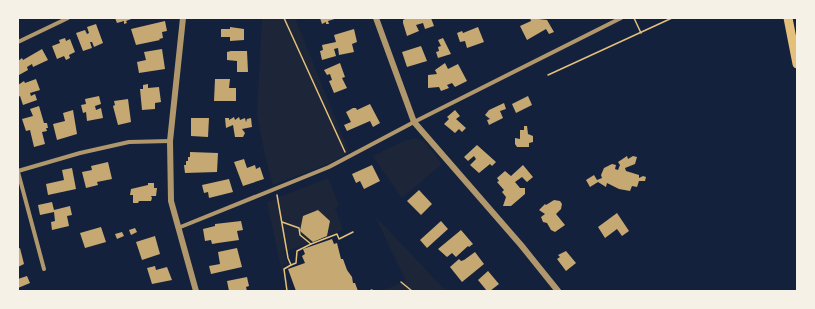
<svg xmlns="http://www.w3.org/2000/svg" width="815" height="309" viewBox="0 0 815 309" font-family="'Fira Sans',sans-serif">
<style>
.green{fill:#1d2539}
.building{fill:#c6a872}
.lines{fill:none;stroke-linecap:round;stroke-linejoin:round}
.path{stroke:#e5c07b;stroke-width:1.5}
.minor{stroke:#b1986c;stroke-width:4}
.tertiary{stroke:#b1986c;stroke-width:6}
.motorway{stroke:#e5c07b;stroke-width:9}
</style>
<rect width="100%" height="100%" fill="#14213d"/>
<g class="green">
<polygon points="262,18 295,18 349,152 328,164 273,185 266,160 257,114"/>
<polygon points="416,138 424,141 442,164 402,198 373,156 404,141"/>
<polygon points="328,178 339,205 335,208 343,230 327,236 330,220 318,211 313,242 284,252 288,264 283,266 291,291 286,291 267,202"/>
<polygon points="375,216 446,291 381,291 406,281"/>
</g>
<g class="building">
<polygon points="115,18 134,18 126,21 127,23 124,24 124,21 117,23"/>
<polygon points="320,18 338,18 328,21 329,24 326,24 326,22 322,24"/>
<polygon points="407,18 431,18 434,26 425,29 423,23 416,25 419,31 407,36 403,23 403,20"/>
<polygon points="530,18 547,20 554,32 549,34 546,29 527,40 520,26 531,21"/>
<polygon points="165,21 167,31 162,32 163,38 159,39 160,40 136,45 131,29"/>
<polygon points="96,24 103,43 94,47 92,42 90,42 92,48 83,51 76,33 85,30 87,34 89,33 87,27"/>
<polygon points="230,27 244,29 244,40 230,41 230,37 221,37 221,29 230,29"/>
<polygon points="478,27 484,42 467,48 465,41 460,42 457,33 462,31 463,33"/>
<polygon points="354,29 357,42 352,44 354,52 339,55 338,48 334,49 336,56 322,60 320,51 323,50 322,45 336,42 334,35"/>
<polygon points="65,38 66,41 70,39 75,52 69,55 70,58 66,60 64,56 57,59 52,46 60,43 59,40"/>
<polygon points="443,38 451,54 438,58 436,52 439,51 438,47 441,46 438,40"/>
<polygon points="421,46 427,61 407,67 402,52"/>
<polygon points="42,49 48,60 33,67 32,64 27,67 28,70 19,75 18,61 22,58 23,60"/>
<polygon points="162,49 165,69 139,73 137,62 146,60 144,52"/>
<polygon points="231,51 247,51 248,72 237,72 237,61 227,60 227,52"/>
<polygon points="340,63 345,77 342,78 347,88 334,93 329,81 332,80 330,74 327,75 324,70"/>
<polygon points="445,63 448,69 458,64 467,81 455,87 452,83 447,85 449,88 441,91 439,87 428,88 428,75 437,74 435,70"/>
<polygon points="36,79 40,90 30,93 31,96 35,94 37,100 23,105 20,96 18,97 18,85 24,81 25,83"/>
<polygon points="215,79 230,79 229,88 236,88 236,101 214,101"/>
<polygon points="148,84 148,88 159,87 161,102 155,103 155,109 142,110 140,89 143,89 143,85"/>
<polygon points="99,96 101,104 95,106 96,110 101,108 103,118 87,121 86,112 83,113 81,105 86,104 85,99"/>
<polygon points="528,96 532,105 516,113 512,104"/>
<polygon points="128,99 131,122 118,125 113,106 115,105 114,101"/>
<polygon points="504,103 506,109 500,111 503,118 489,125 487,120 490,119 485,115 489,110"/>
<polygon points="370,104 380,123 373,127 370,121 347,131 344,125 351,122 346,112 353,108 356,108 357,110"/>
<polygon points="39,106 44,123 47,123 48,128 46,128 47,131 42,132 45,144 34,147 30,130 26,131 22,119 33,116 30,109"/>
<polygon points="73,110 77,134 57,140 53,124 65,121 63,113"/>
<polygon points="455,110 460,116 456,119 466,128 462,132 459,129 455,133 444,124 449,119 447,117"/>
<polygon points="234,117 235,120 239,117 240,120 245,118 246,122 247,119 251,118 252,127 242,129 245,133 243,137 235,137 233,125 226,128 225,118 229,118 229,120"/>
<polygon points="191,118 209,118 208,137 191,136"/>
<polygon points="524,126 527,126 528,134 533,136 533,142 529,143 529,147 517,147 515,144 515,138 520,139 520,130 524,130"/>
<polygon points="477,145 496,162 492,166 490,164 479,173 470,165 476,159 474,156 468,161 464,157"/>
<polygon points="190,152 218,153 217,172 185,173 184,165 186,165 186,161 188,161 188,157 190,157"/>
<polygon points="627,156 628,159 633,156 637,157 635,164 625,168 626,171 639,175 639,178 643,176 646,177 645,181 639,181 637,187 632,186 630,191 619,189 607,183 606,187 598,182 590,187 586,180 594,175 597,180 602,178 601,175 604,168 612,164 616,165 615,169 618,170 620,165 618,162"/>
<polygon points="244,159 247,168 255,165 256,169 260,167 264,179 243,186 234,162"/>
<polygon points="108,162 112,179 97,182 98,185 86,188 82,172 92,170 91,166"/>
<polygon points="372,165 380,181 364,189 360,181 356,183 352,174"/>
<polygon points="523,165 533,177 527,182 522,177 515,182 520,188 525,188 525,194 511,206 503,206 506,197 502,192 504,190 497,182 499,181 497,178 505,171 511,176"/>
<polygon points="72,168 76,189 48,195 46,184 64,180 62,170"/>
<polygon points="229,179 233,192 209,198 208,192 204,193 202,185"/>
<polygon points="148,183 154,183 154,188 157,188 156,196 151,196 152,198 151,201 139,201 138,203 133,203 133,195 130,195 131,189 148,185"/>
<polygon points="419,190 432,204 421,215 407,201"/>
<polygon points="554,200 560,201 562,204 561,209 556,214 565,225 555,232 551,230 547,223 543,222 541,217 545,214 539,210 545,204 546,205"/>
<polygon points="52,202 54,210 70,206 72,215 67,216 69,226 52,230 51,222 55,221 54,212 40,215 38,205"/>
<polygon points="318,210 330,221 327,236 313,242 300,231 303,216"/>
<polygon points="617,213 629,231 622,236 617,229 605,238 598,227"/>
<polygon points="241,221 243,230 237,231 239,240 218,243 212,244 211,240 205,241 203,229 215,226 215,224"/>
<polygon points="441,221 448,229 427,248 420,240"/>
<polygon points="101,227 106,242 85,248 80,233"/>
<polygon points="135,228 137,232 131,235 129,230"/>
<polygon points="461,230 473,244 469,247 468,246 456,257 452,253 447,257 438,249"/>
<polygon points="122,232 124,236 117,239 115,234"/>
<polygon points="155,236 160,254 142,260 136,242"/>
<polygon points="332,239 334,244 337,243 341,259 343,259 347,270 352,277 353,283 355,283 358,291 296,291 288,269 305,263 302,256 305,254 303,249"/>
<polygon points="20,248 24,264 18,267 18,249"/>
<polygon points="237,248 242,267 211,274 209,266 220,264 218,252"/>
<polygon points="566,251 576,263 566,271 557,259 560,257 558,255"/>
<polygon points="475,252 484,264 462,282 450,267 459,259 461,261 464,260"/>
<polygon points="155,266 156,270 167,267 172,280 152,284 147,268"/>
<polygon points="488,271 499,284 490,291 487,291 478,280"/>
<polygon points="27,276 30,283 18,288 18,279"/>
<polygon points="247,277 249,286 246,287 247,291 229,291 227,281"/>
</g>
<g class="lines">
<g class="path">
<polyline points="284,18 345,152"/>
<polyline points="634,18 641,33"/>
<polyline points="548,75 672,18"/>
<polyline points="277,195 288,258 291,265 284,269 287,291"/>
<polyline points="282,222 299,228 300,235 311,244 297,251 296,263 291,265"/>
<polyline points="311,244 337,234 339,239 353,232"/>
<polyline points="401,282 412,291"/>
<polyline points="370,291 372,290"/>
</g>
<g class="minor">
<polyline points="18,42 68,18"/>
<polyline points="18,171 80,153 129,142 170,141"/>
<polyline points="18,172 44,269"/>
<polyline points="178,228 329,167 414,122 621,18"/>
</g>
<g class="tertiary">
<polyline points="183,18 170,141 171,201 196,291"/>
<polyline points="376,18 414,122 521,245 558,291"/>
</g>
<polyline class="motorway" points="788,18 797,64"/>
</g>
<rect width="815" height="309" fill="none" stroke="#f6f1e7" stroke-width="38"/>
</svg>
